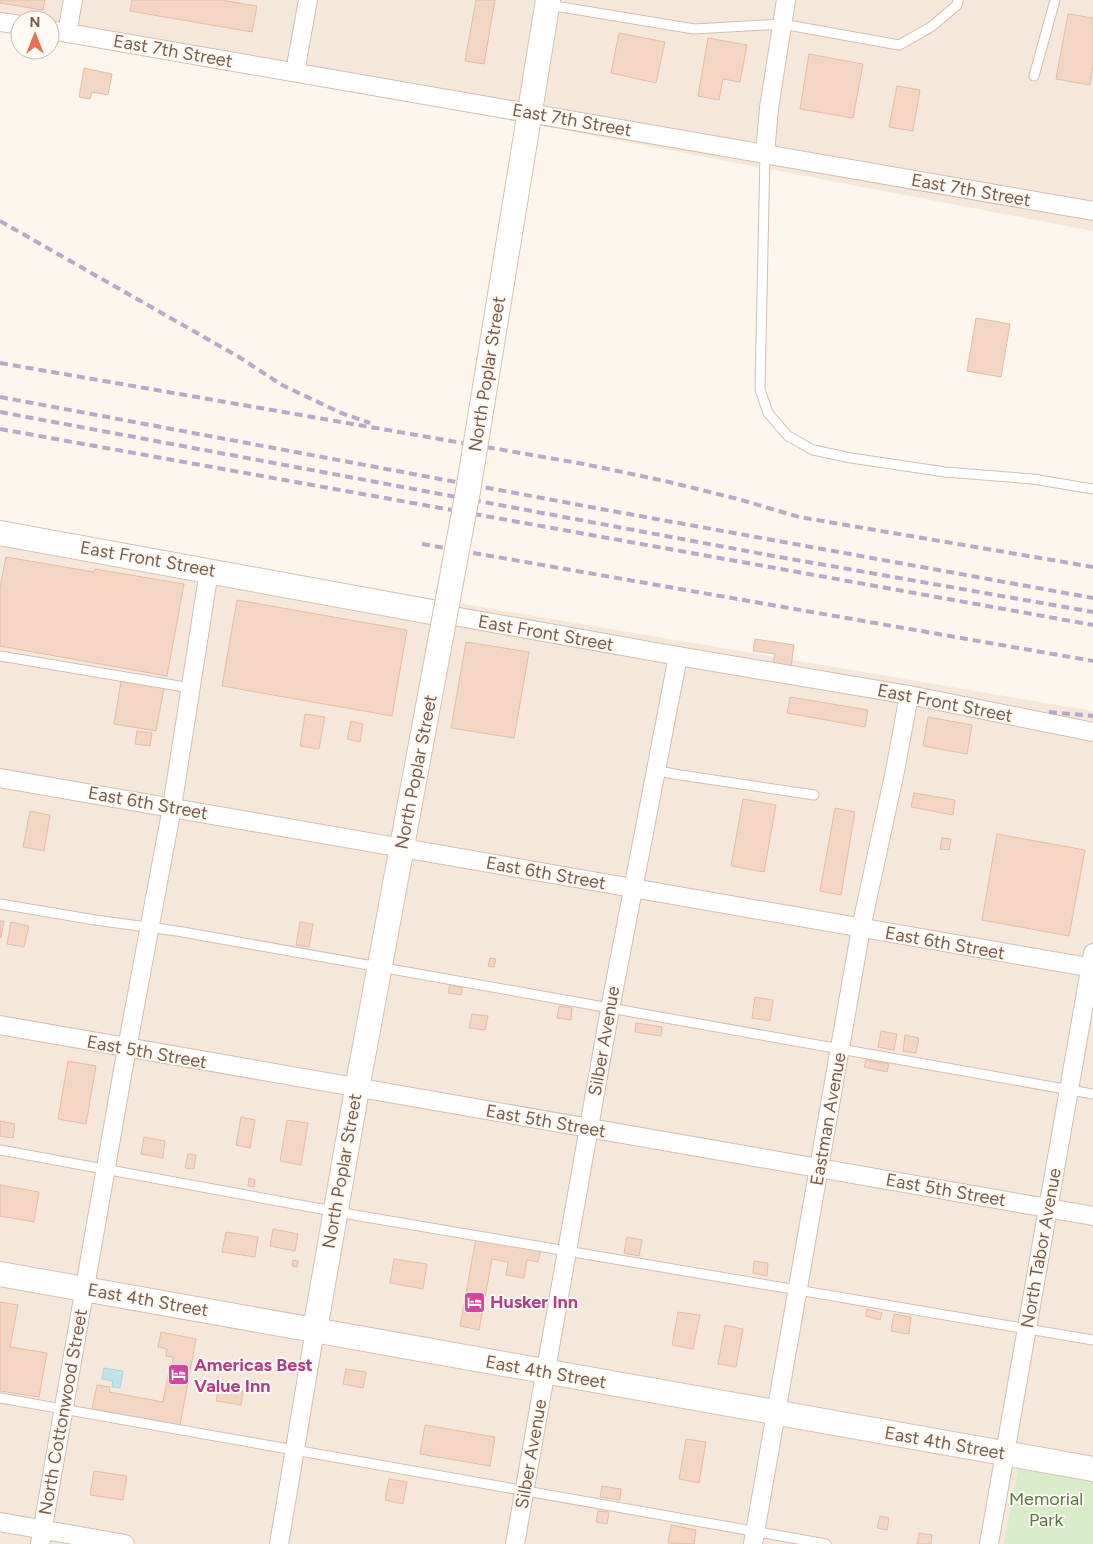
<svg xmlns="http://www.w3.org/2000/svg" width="1093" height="1544" viewBox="0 0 1093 1544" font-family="Figtree,sans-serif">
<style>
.residential{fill:#f5e8da}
.green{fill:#d8ecc9}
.water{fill:#bfe3e8;stroke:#a5d3da}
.building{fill:#f3d5c3;stroke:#e6bba3}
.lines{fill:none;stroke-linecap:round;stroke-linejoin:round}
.lane-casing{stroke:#d1beb0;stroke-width:11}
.street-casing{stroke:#d1beb0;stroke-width:20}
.secondary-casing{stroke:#d6c0b0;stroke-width:26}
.lane{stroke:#fff;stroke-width:9}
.street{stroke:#fff;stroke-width:18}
.secondary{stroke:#fff;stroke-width:24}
.rail{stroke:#b9a8c9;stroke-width:4;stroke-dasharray:8 5;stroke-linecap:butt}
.secondary-bridge-casing{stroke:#d6c0b0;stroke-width:26;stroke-linecap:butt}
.secondary-bridge{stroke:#fff;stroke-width:24}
.labels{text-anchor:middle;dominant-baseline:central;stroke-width:4;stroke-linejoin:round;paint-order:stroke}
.street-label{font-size:18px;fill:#7a5c4d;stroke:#fffaf3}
.hotel-label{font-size:18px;font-weight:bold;fill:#b23c85;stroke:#fffaf3;text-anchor:start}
.park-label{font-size:18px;fill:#537a41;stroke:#fffaf3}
</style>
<rect width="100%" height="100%" fill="#fdf6ec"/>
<g class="residential">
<polygon points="0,0 1093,0 1093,231 50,32 50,20 20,20 0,22"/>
<polygon points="0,525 1093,711 1093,1544 0,1544"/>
</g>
<polygon class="green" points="1018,1469 1093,1482 1093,1544 1004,1544"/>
<polygon class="water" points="104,1368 123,1371 120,1388 112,1387 113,1381 102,1379"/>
<g class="building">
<polygon points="0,0 45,0 43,10 0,3"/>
<polygon points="132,0 221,0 257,6 252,32 130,11"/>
<polygon points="476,0 495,0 484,64 465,61"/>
<polygon points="1068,14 1093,18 1093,65 1090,85 1056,79"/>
<polygon points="619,33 665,42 656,83 611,73"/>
<polygon points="708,38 747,45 740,82 723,79 719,100 698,96"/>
<polygon points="809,54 863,64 853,118 800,109"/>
<polygon points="84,68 112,74 108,95 92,92 90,99 79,97"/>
<polygon points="897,86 920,90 913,131 889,127"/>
<polygon points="976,318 1010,324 1001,377 967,371"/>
<polygon points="6,557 94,572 95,569 184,584 167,676 0,646 0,587"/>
<polygon points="237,600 407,630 392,716 222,686"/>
<polygon points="755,639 794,645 791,667 773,664 775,654 753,651"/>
<polygon points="466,642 529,652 514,738 451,728"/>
<polygon points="121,681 164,688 156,731 114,724"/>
<polygon points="790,697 868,710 865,727 787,713"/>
<polygon points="305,714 325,717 319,749 300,746"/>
<polygon points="928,717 972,725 967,754 923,746"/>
<polygon points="351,721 363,724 360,742 347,739"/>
<polygon points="137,731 152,733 150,746 135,744"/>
<polygon points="914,793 955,800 953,815 911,807"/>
<polygon points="743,799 776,805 764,872 731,866"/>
<polygon points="835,808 855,812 841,895 820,891"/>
<polygon points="30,811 50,815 44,851 23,847"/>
<polygon points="997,834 1085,850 1069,936 982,920"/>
<polygon points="942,838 951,839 949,850 940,849"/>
<polygon points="0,921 4,921 1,938 0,937"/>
<polygon points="11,922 29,926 24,947 7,944"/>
<polygon points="300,922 313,924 309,947 296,945"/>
<polygon points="490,958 496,959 494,967 488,966"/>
<polygon points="450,985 462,988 461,995 448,993"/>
<polygon points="755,997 773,1000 770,1021 752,1018"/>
<polygon points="559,1006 572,1008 571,1020 557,1018"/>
<polygon points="472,1014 488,1016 485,1030 469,1028"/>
<polygon points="636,1023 662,1027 661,1036 635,1032"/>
<polygon points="881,1031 897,1034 894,1050 878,1047"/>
<polygon points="905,1035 919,1038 916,1053 903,1051"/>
<polygon points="866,1060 889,1064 887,1072 864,1067"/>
<polygon points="68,1061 96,1066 86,1124 58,1119"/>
<polygon points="241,1117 255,1120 250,1148 236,1145"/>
<polygon points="287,1120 308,1123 301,1165 280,1161"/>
<polygon points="0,1121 15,1124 13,1138 0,1136"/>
<polygon points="144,1137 165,1141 163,1158 141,1154"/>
<polygon points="188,1154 196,1155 194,1169 185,1168"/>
<polygon points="249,1178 255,1180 254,1187 248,1186"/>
<polygon points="0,1185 39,1192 34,1222 0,1216"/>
<polygon points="273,1229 298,1234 295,1251 270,1246"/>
<polygon points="226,1232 258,1237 255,1257 222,1252"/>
<polygon points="627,1237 642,1240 639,1256 624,1253"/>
<polygon points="476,1238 541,1250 538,1262 527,1260 524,1278 506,1275 508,1262 492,1259 479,1330 460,1326"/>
<polygon points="394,1259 427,1264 423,1289 390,1283"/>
<polygon points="293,1260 298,1261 297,1267 292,1266"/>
<polygon points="754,1261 768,1263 767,1276 753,1273"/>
<polygon points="0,1302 18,1305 10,1347 47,1353 39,1397 0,1391"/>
<polygon points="867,1309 882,1313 880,1320 866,1316"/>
<polygon points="678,1312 700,1315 693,1349 672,1345"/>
<polygon points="894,1314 911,1317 909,1334 891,1331"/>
<polygon points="725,1325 743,1329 736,1367 718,1364"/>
<polygon points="161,1332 196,1339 180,1425 92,1409 97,1385 110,1387 109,1392 163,1402 170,1365 172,1365 173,1357 166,1356 167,1349 158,1347"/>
<polygon points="346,1369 366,1372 363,1388 343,1384"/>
<polygon points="219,1387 243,1391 241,1405 216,1401"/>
<polygon points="425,1425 495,1437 490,1466 420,1454"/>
<polygon points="686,1439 706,1442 699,1483 679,1479"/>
<polygon points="94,1471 127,1476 123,1500 90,1495"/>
<polygon points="389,1479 407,1482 403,1504 385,1500"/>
<polygon points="602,1486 621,1489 620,1500 600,1497"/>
<polygon points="598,1511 609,1512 607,1524 596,1522"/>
<polygon points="880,1516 889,1518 887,1530 877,1528"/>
<polygon points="671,1525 696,1530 694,1544 668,1543"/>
<polygon points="919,1533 932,1535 931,1544 917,1544"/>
</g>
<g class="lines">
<defs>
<g id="lane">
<polyline points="549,5 694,29 782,24 899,45 931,27 957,5 958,0"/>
<polyline points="1034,76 1055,0"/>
<polyline points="765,154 760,389 768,413 788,436 813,450 851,458 945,472 1033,479 1093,489"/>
<polyline points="0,656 191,688"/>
<polyline points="655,770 674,774 814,795"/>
<polyline points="0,904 95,920 177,931 1093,1094"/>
<polyline points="0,1150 360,1216 1093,1340"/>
<polyline points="0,1398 826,1544"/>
</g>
<g id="street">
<polyline points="0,22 20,25"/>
<polyline points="50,30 1093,211"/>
<polyline points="67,33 73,0"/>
<polyline points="295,72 308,0"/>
<polyline points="765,154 769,108 786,0"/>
<polyline points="448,615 678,656 909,695 1093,732"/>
<path d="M0 778C365 838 728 908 1093 968"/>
<polyline points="0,1025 1093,1216"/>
<polyline points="0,1522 125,1544"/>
<polyline points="40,1544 123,1070 172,807 209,571"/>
<polyline points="279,1544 315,1330"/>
<polyline points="515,1544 610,1009 678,656"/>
<polyline points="753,1544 861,928 895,771 909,695"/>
<polyline points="989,1544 1093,953"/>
</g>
<g id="secondary">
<polyline points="522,160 548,0"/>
<polyline points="0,533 448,615"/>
<polyline points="0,1274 1093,1469"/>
<polyline points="315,1330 357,1089 408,814"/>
</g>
</defs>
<use href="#lane" class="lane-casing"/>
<use href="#street" class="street-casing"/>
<use href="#secondary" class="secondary-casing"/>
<use href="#lane" class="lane"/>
<use href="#street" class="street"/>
<use href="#secondary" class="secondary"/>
<g class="rail">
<polyline points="0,221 239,357 282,385 341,413 370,423"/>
<polyline points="0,363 584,464 665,481 738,499 799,517 1093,567"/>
<polyline points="0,397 601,509 1093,598"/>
<polyline points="0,412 768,555 1093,612"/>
<polyline points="0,429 1093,625"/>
<polyline points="422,544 1093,661"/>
<polyline points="1049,712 1093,716"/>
</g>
<defs>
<polyline id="secondary-bridge" points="408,814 468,491 522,160"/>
</defs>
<use href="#secondary-bridge" class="secondary-bridge-casing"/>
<use href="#secondary-bridge" class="secondary-bridge"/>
</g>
<defs>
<symbol id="hotel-square" viewBox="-11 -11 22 22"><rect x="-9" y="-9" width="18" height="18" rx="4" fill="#d1479c" stroke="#fffaf3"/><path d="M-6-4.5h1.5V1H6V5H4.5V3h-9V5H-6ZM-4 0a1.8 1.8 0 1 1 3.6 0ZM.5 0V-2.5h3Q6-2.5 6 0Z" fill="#fff"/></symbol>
</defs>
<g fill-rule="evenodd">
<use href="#hotel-square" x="462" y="1290" width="25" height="25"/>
<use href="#hotel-square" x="166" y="1362" width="25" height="25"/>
</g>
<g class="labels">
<g class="street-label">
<text transform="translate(173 51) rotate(10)">East 7th Street</text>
<text transform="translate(572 120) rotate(10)">East 7th Street</text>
<text transform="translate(971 190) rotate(10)">East 7th Street</text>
<text transform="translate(487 374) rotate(-81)">North Poplar Street</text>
<text transform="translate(148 559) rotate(10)">East Front Street</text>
<text transform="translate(546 633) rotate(10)">East Front Street</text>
<text transform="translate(945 703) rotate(11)">East Front Street</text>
<text transform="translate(416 772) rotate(-79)">North Poplar Street</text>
<text transform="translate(148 803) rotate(10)">East 6th Street</text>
<text transform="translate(546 873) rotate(10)">East 6th Street</text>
<text transform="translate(945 943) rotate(10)">East 6th Street</text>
<text transform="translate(604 1041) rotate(-80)">Silber Avenue</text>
<text transform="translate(147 1052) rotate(10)">East 5th Street</text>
<text transform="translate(828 1119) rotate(-80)">Eastman Avenue</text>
<text transform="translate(546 1121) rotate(10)">East 5th Street</text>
<text transform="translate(342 1171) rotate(-80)">North Poplar Street</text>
<text transform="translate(946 1190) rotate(10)">East 5th Street</text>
<text transform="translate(1041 1248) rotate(-80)">North Tabor Avenue</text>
<text transform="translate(148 1300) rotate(10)">East 4th Street</text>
<text transform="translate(546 1372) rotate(10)">East 4th Street</text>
<text transform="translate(63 1412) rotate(-80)">North Cottonwood Street</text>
<text transform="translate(945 1443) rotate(10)">East 4th Street</text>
<text transform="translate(531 1454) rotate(-80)">Silber Avenue</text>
</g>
<g class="hotel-label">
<text x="490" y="1302">Husker Inn</text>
<text x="194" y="1365">Americas Best<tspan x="194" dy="21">Value Inn</tspan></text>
</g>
<g class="park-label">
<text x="1046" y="1499">Memorial<tspan x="1046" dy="21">Park</tspan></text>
</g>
</g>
<g transform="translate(35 35)"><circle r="24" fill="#fffaf3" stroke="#cabbb1"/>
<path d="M0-4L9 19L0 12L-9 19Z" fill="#e76f51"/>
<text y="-8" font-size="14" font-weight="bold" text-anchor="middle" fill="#7a5c4d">N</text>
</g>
</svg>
